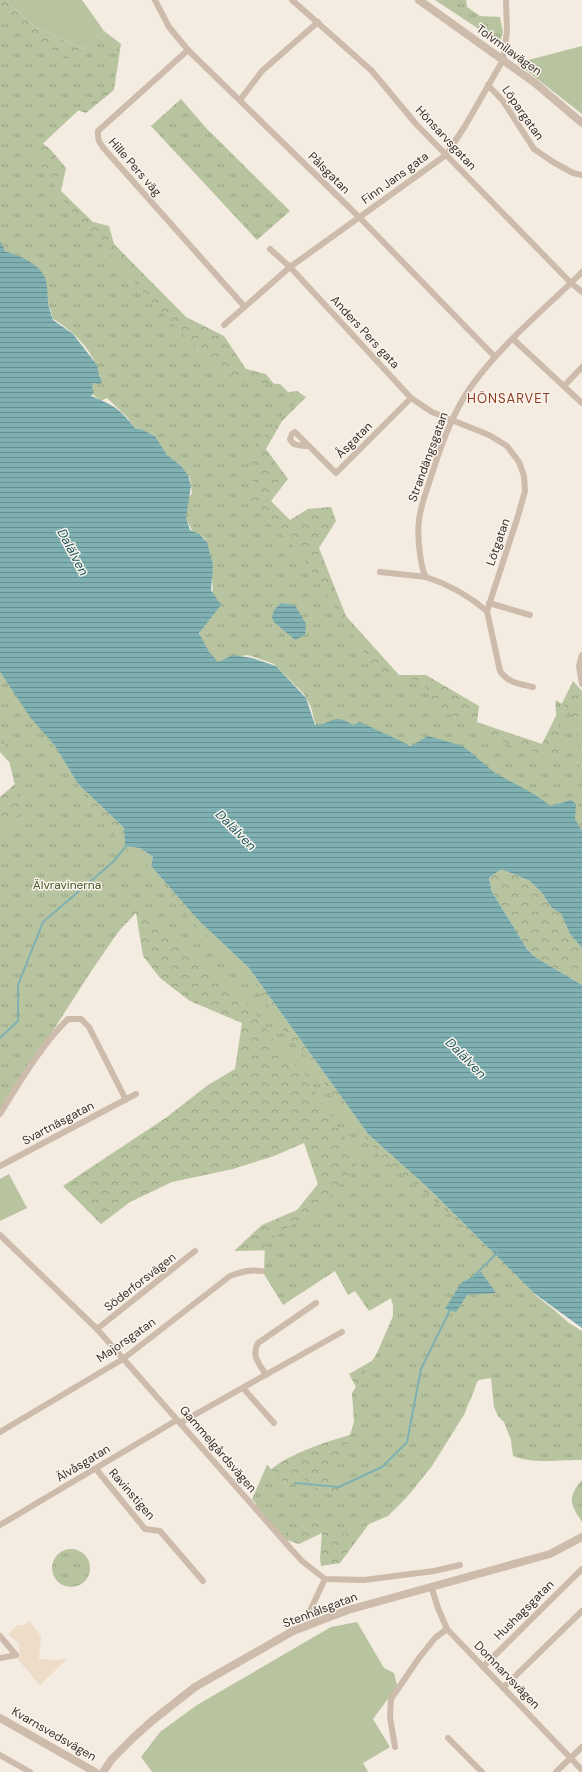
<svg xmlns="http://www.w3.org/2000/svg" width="582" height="1772" viewBox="0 0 582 1772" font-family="'DM Sans',sans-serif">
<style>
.grass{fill:#b8c4a0}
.forest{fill:url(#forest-crowns)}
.park{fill:url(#park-tufts)}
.plaza{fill:#ecdcc8}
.water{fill:url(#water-rules)}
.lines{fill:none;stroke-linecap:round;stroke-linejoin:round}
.stream{stroke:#7fb0b2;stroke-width:2}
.minor{stroke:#cdbbac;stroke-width:6}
.tertiary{stroke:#cdbbac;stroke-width:8}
.labels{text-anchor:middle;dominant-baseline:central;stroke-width:3;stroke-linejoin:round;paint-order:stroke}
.street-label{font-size:12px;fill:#3b302b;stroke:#fbf5ee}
.park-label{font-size:12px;fill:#4a5a2e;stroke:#fbf5ee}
.neighbourhood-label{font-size:13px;letter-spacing:1px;fill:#8c3b22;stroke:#fbf5ee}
.water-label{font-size:13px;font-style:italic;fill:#1f5a5e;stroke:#fbf5ee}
</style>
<defs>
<pattern id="forest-crowns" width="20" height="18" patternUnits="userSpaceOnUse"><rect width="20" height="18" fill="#b8c4a0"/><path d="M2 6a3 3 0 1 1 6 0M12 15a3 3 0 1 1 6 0" fill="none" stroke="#97a083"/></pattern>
<pattern id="park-tufts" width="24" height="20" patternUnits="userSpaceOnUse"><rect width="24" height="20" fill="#b8c4a0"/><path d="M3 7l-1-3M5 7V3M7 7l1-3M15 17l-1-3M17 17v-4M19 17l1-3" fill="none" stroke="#97a083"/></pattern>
<pattern id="water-rules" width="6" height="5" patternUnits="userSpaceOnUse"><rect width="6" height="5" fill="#7fb0b2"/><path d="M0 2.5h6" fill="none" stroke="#699091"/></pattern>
</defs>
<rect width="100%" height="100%" fill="#f4ebe1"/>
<g class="grass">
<polygon points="6,0 82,0 104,31 83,49 33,26"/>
<polygon points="582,46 582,114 517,63"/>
<polygon points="9,1174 27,1208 0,1221 0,1179"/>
<polygon points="357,1622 384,1668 394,1673 397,1685 396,1688 373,1719 390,1747 363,1763 368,1772 152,1772 141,1757 160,1732 197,1705 331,1627"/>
</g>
<g class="forest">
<polygon points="0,0 6,0 33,26 83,49 104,31 121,44 114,90 86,113 71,108 38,140 50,149 66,168 61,191 93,222 109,226 114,244 186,317 224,336 246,369 266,374 281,393 297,391 306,397 282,421 266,449 288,479 271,501 290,520 308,509 331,507 336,521 319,548 346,616 399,675 426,675 479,706 477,722 542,744 573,681 582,691 582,831 411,746 404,703 234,524 98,341 51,256 0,219"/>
<path d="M0 672 30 717 55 746 78 784 124 828 140 848 153 857 151 866 199 921 249 968 368 1134 427 1187 535 1294 525 1301 500 1362 482 1368 471 1399 420 1472 383 1505 340 1563 321 1566 320 1558 322 1533 299 1544 284 1539 256 1506C256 1497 256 1487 262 1479 279 1454 337 1439 366 1430L363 1400 349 1374 403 1343 389 1291 356 1272 274 1250 234 1251 262 1225 297 1210 318 1184 304 1143 274 1156 233 1169 172 1182 130 1202 101 1224 63 1186 167 1117 208 1085 235 1069 242 1023 190 1001 160 978 143 956 136 913 86 966 0 880V797L23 777 0 752Z"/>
<polygon points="500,870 506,871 530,881 542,893 551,907 561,914 570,934 582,948 582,985 535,957 527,949 492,892 489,878"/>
</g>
<g class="park">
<polygon points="435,0 466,0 467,7 480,16 500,17 503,32 500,43"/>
<path d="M0 9 18 24 30 39 40 41 65 59H74L83 55 104 36 117 41V67L115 76 36 150 40 163 69 208 161 312 193 344 222 370 238 379 257 383 280 384 298 402 283 414 275 426 247 452 254 477 249 505 299 551 378 674 423 682 434 706 521 751 529 748C534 753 545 759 553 760 555 757 558 754 559 752 565 739 553 715 556 700 582 715 577 742 580 768L582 770V837L551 808 437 751 413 745 324 737 315 723 311 707 304 694 274 664 248 655 230 658 218 663 208 659 200 635V630L213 593 211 562 206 540 203 537 193 532 187 521 183 505 192 493 190 478 181 466 169 458 154 435 134 427 127 417 107 398 101 401 92 394 90 385 98 381 100 376C96 371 97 367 95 362 87 345 69 328 53 319L38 268 15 255 3 250 0 243Z"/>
<polygon points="181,99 207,129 290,211 257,240 151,126"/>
<path d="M0 676 13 688 44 731 96 814 118 838 124 848 157 874 175 902 196 925 232 959 255 983 287 1036 310 1061 338 1106 380 1156 406 1176 473 1234 500 1263 530 1291 553 1309 569 1323 582 1331V1460C559 1459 536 1465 513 1456L511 1440 504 1422 498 1416 494 1407 491 1378 479 1380 472 1386 470 1399 465 1413 432 1466 407 1497 388 1516 345 1534 320 1521 310 1518 283 1535 252 1499 267 1465 285 1483 299 1473C313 1488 325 1500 347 1492V1486L328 1468 336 1462 347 1445 354 1422 352 1393 377 1353 393 1316V1297L369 1311 355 1291 348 1295 335 1271 283 1305 264 1274 265 1242 317 1210 354 1169 360 1158 337 1127 330 1113 321 1102 313 1086 302 1071 286 1057 255 1013 230 988 160 926 144 908 140 900 90 973 0 1113V827L6 829 21 811 0 722Z"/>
<path d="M582 1480V1522C570 1504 567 1497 582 1480Z"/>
<circle cx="71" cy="1568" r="19"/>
</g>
<polygon class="plaza" points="29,1621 41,1636 39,1659 55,1660 67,1659 40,1685 16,1657 20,1653 19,1644 8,1634 18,1625 25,1625"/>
<g class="water">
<path d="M0 241 5 251C17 255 36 262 43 274 48 281 47 293 48 302 49 308 51 314 53 320L73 334 97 365 99 375 102 382 99 384 93 383 92 388 94 392 91 396C115 406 119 408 135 428L143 430 155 436 167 455 181 466 188 475 191 486 186 518 190 530 199 534 207 542 213 565 211 590 221 605 199 633 209 652 218 662 233 655 252 658 276 666 306 698 315 725C333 724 333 712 353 725L360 722 411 746 428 736 463 746 495 773 534 794 551 806 571 800 576 804 575 819 582 831V948L570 934 561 914 551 907 542 893 530 881 506 871 500 870 489 878 492 892 527 949 535 957 582 985V1328L535 1294 427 1187 368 1134 249 968 199 921 151 866 153 857 140 848 125 846 124 828 78 784 55 746 30 717 0 672Z"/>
<polygon points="281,603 295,605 306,624 305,635 295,640 274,622 272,618 274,610"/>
<polygon points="481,1272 496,1293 467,1295 456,1312 445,1309 461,1283"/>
</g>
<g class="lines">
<g class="stream">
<polyline points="0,1038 18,1021 18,985 43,922 113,862 127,845"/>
<polyline points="473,1277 497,1253"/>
<polyline points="295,1483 339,1487 382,1467 407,1442 421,1369 451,1308"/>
</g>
<g class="minor">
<polyline points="155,0 169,27 188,50 360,218 495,357"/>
<polyline points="292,0 372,71 416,124 571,283 582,292"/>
<path d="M188 50 98 131C97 141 101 145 107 152L244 306"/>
<polyline points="488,85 503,101 534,149 553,162 573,173 582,175"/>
<polyline points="240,100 262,71 318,22"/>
<path d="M270 249 290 267 411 398 432 412 489 435 507 446 519 462 524 476 525 491 518 516 487 611 500 671C508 683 520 684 533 687"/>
<polyline points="224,325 290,267 446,155 465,126 503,60 507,31 506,0"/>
<polyline points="513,339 582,403"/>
<polyline points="564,386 582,367"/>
<path d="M308 446C301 445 293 447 290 439L292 434 295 432 336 473 411 398"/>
<polyline points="380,572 426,577"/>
<polyline points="489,603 530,615"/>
<path d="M487 611C469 596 448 584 426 577 422 570 421 562 420 554 416 526 419 512 428 486 439 452 450 417 470 388 501 344 544 310 582 272"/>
<polyline points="582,655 579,666 582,684"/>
<path d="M0 1114C19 1083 42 1044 68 1019H81L89 1027 126 1100"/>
<polyline points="0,1166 136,1094"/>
<polyline points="0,1235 97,1329 291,1549 302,1561 325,1579 364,1580 434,1571 460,1565"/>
<polyline points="97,1329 195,1251"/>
<path d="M266 1375C259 1363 251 1356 258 1343L316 1303"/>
<polyline points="243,1388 274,1423"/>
<polyline points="180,1423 342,1332"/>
<path d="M0 1432 123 1359 230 1276C241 1272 250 1269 262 1271"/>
<polyline points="96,1469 145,1529 160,1531 203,1581"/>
<polyline points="0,1525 177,1420"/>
<polyline points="431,1586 438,1608 447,1629 582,1770"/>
<polyline points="308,1615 325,1579"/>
<polyline points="0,1636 16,1655 0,1658"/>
<polyline points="483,1667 582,1569"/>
<polyline points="503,1688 582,1611"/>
<polyline points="448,1738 482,1772"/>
<polyline points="395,1747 390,1717 391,1699 419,1658 435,1638 447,1629"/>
<polyline points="0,1755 30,1772"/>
<polyline points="556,1772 582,1747"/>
</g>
<g class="tertiary">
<polyline points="419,0 535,83 582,123"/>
<polyline points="0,1718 95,1772"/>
<polyline points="103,1772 112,1759 134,1737 153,1720 195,1687 293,1631 348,1610 550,1554 582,1537"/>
</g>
</g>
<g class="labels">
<g class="street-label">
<text transform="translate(509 50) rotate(36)">Tolvmilavägen</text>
<text transform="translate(523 113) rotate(55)">Löpargatan</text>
<text transform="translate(446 138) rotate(47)">Hönsarvsgatan</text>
<text transform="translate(135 167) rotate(49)">Hille Pers väg</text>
<text transform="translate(329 173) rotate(45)">Pålsgatan</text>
<text transform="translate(395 178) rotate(-36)">Finn Jans gata</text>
<text transform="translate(365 332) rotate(47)">Anders Pers gata</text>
<text transform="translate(354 440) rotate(-45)">Åsgatan</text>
<text transform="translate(428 457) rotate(-70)">Strandängsgatan</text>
<text transform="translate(498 542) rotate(-71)">Lötgatan</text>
<text transform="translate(58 1123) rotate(-28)">Svartnäsgatan</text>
<text transform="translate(140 1282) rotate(-38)">Söderforsvägen</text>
<text transform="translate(126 1340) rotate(-35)">Majorsgatan</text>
<text transform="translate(218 1449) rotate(49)">Gammelgårdsvägen</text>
<text transform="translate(83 1463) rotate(-31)">Älvåsgatan</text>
<text transform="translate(132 1494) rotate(49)">Ravinstigen</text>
<text transform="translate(320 1610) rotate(-21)">Stenhålsgatan</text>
<text transform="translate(524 1610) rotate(-45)">Hushagsgatan</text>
<text transform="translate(507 1675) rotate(46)">Domnarvsvägen</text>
<text transform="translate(54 1734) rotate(30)">Kvarnsvedsvägen</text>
</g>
<g class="park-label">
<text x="67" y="885">Älvravinerna</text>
</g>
<g class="neighbourhood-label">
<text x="509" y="398">HÖNSARVET</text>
</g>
<g class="water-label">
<text transform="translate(73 552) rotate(62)">Dalälven</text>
<text transform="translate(236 830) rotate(45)">Dalälven</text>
<text transform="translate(466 1058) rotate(45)">Dalälven</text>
</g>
</g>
</svg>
